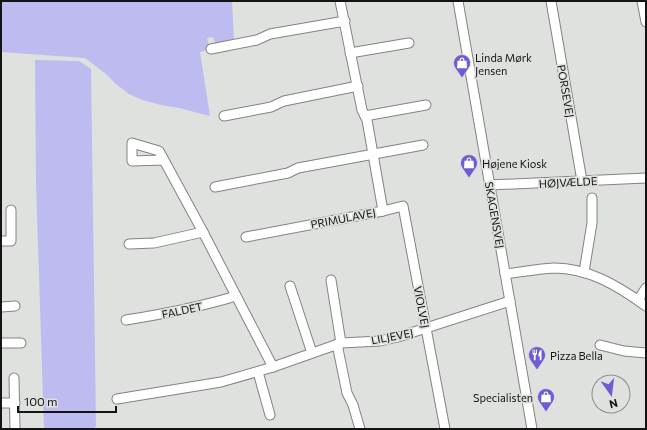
<svg xmlns="http://www.w3.org/2000/svg" width="647" height="430" viewBox="0 0 647 430" font-family="Commissioner,sans-serif">
<style>
.green{fill:#bebbf0}
.lines{fill:none;stroke-linecap:round;stroke-linejoin:round}
.minor-casing{stroke:#818481;stroke-width:11}
.minor{stroke:#fff;stroke-width:9}
.labels{text-anchor:middle;dominant-baseline:central;stroke-width:3.5;stroke-linejoin:round;paint-order:stroke}
.poi-label{font-size:11px;fill:#131413;stroke:#dee1de;text-anchor:start}
.street-label{font-size:11px;fill:#131413;stroke:#dee1de}
</style>
<rect width="100%" height="100%" fill="#dee1de"/>
<g class="green">
<polygon points="1,1 232,1 234,41 215,43 213,37 207,38 210,49 200,52 210,116 179,108 161,105 142,100 129,94 116,84 106,74 85,58 1,52"/>
<polygon points="35,60 79,61 91,69 96,426 94,429 44,429 36,183"/>
</g>
<g class="lines">
<defs>
<g id="minor">
<polyline points="458,1 532,429"/>
<polyline points="551,1 582,181"/>
<polyline points="642,1 646,22"/>
<polyline points="211,49 257,40 270,34 345,21"/>
<polyline points="350,53 409,43"/>
<polyline points="224,116 271,107 284,101 358,86"/>
<polyline points="365,116 426,105"/>
<polyline points="164,160 132,161 132,143 159,151 203,232 273,367"/>
<polyline points="489,185 646,178"/>
<polyline points="215,187 288,173 298,168 423,145"/>
<polyline points="383,211 403,206 445,429"/>
<polyline points="246,237 383,211 367,120 362,110 340,1"/>
<polyline points="1,241 11,241 11,210"/>
<polyline points="129,244 154,243 203,232"/>
<polyline points="584,272 592,223 592,198"/>
<path d="M505 274C521 272 537 269 554 268 589 268 618 286 646 306"/>
<polyline points="331,280 341,343"/>
<polyline points="290,286 312,353"/>
<polyline points="638,300 646,288"/>
<polyline points="1,307 15,306"/>
<path d="M126 320C164 314 200 307 236 296"/>
<polyline points="1,343 21,343"/>
<polyline points="337,344 347,393 353,405 360,429"/>
<polyline points="600,345 624,351 646,353"/>
<polyline points="258,372 270,415"/>
<polyline points="14,378 15,429"/>
<polyline points="117,399 221,382 273,367 341,343 380,341 398,337 510,301"/>
<polyline points="1,403 15,403"/>
</g>
</defs>
<use href="#minor" class="minor-casing"/>
<use href="#minor" class="minor"/>
</g>
<defs>
<symbol id="shop-pin" viewBox="-11 -11 22 30"><path d="M0 17L-7.5 6A9.5 9.5 0 1 1 7.5 6Z" fill="#715bd5" stroke="#dee1de"/><path d="M-5-2.5h2.3a2.7 3.5 0 0 1 5.4 0H5L5.5 6h-11ZM-1.5-2.5h3a1.5 2.3 0 0 0-3 0Z" fill="#fff"/></symbol>
<symbol id="restaurant-pin" viewBox="-11 -11 22 30"><path d="M0 17L-7.5 6A9.5 9.5 0 1 1 7.5 6Z" fill="#715bd5" stroke="#dee1de"/><path d="M-5-6h1v4h1v-4h1v4h1v-4h1v5L-1.5 .5V6h-2V.5L-5-1ZM5-6V6H3V1.5H1.5Q1.5-4 5-6Z" fill="#fff"/></symbol>
</defs>
<g fill-rule="evenodd">
<use href="#shop-pin" x="452" y="53" width="20" height="27"/>
<use href="#shop-pin" x="459" y="153" width="20" height="27"/>
<use href="#restaurant-pin" x="527" y="345" width="20" height="27"/>
<use href="#shop-pin" x="536" y="387" width="20" height="27"/>
</g>
<g class="labels">
<g class="poi-label">
<text x="475" y="57">Linda Mørk<tspan x="475" dy="13">Jensen</tspan></text>
<text x="482" y="163">Højene Kiosk</text>
<text x="550" y="355">Pizza Bella</text>
<text x="533" y="397" text-anchor="end">Specialisten</text>
</g>
<g class="street-label">
<text transform="translate(566 91) rotate(80)">PORSEVEJ</text>
<text transform="translate(568 182) rotate(-3)">HØJVÆLDE</text>
<text transform="translate(495 215) rotate(80)">SKAGENSVEJ</text>
<text transform="translate(343 218) rotate(-11)">PRIMULAVEJ</text>
<text transform="translate(422 307) rotate(79)">VIOLVEJ</text>
<text transform="translate(182 310) rotate(-12)">FALDET</text>
<text transform="translate(392 336) rotate(-11)">LILJEVEJ</text>
</g>
</g>
<rect width="647" height="430" fill="none" stroke="#131413" stroke-width="4"/>
<g transform="translate(611 394) rotate(166)"><circle r="19" fill="#dee1de" stroke="#8d8f8d"/>
<path d="M0-3L7 15L0 10L-7 15Z" fill="#715bd5"/>
<text y="-6" font-size="11" font-weight="bold" text-anchor="middle" fill="#131413">N</text>
</g>
<path d="M18 406v6h98v-6" fill="none" stroke="#131413" stroke-width="2"/>
<text x="24" y="406" font-size="12" fill="#131413" stroke="#dee1de" stroke-width="3" paint-order="stroke">100 m</text>
</svg>
